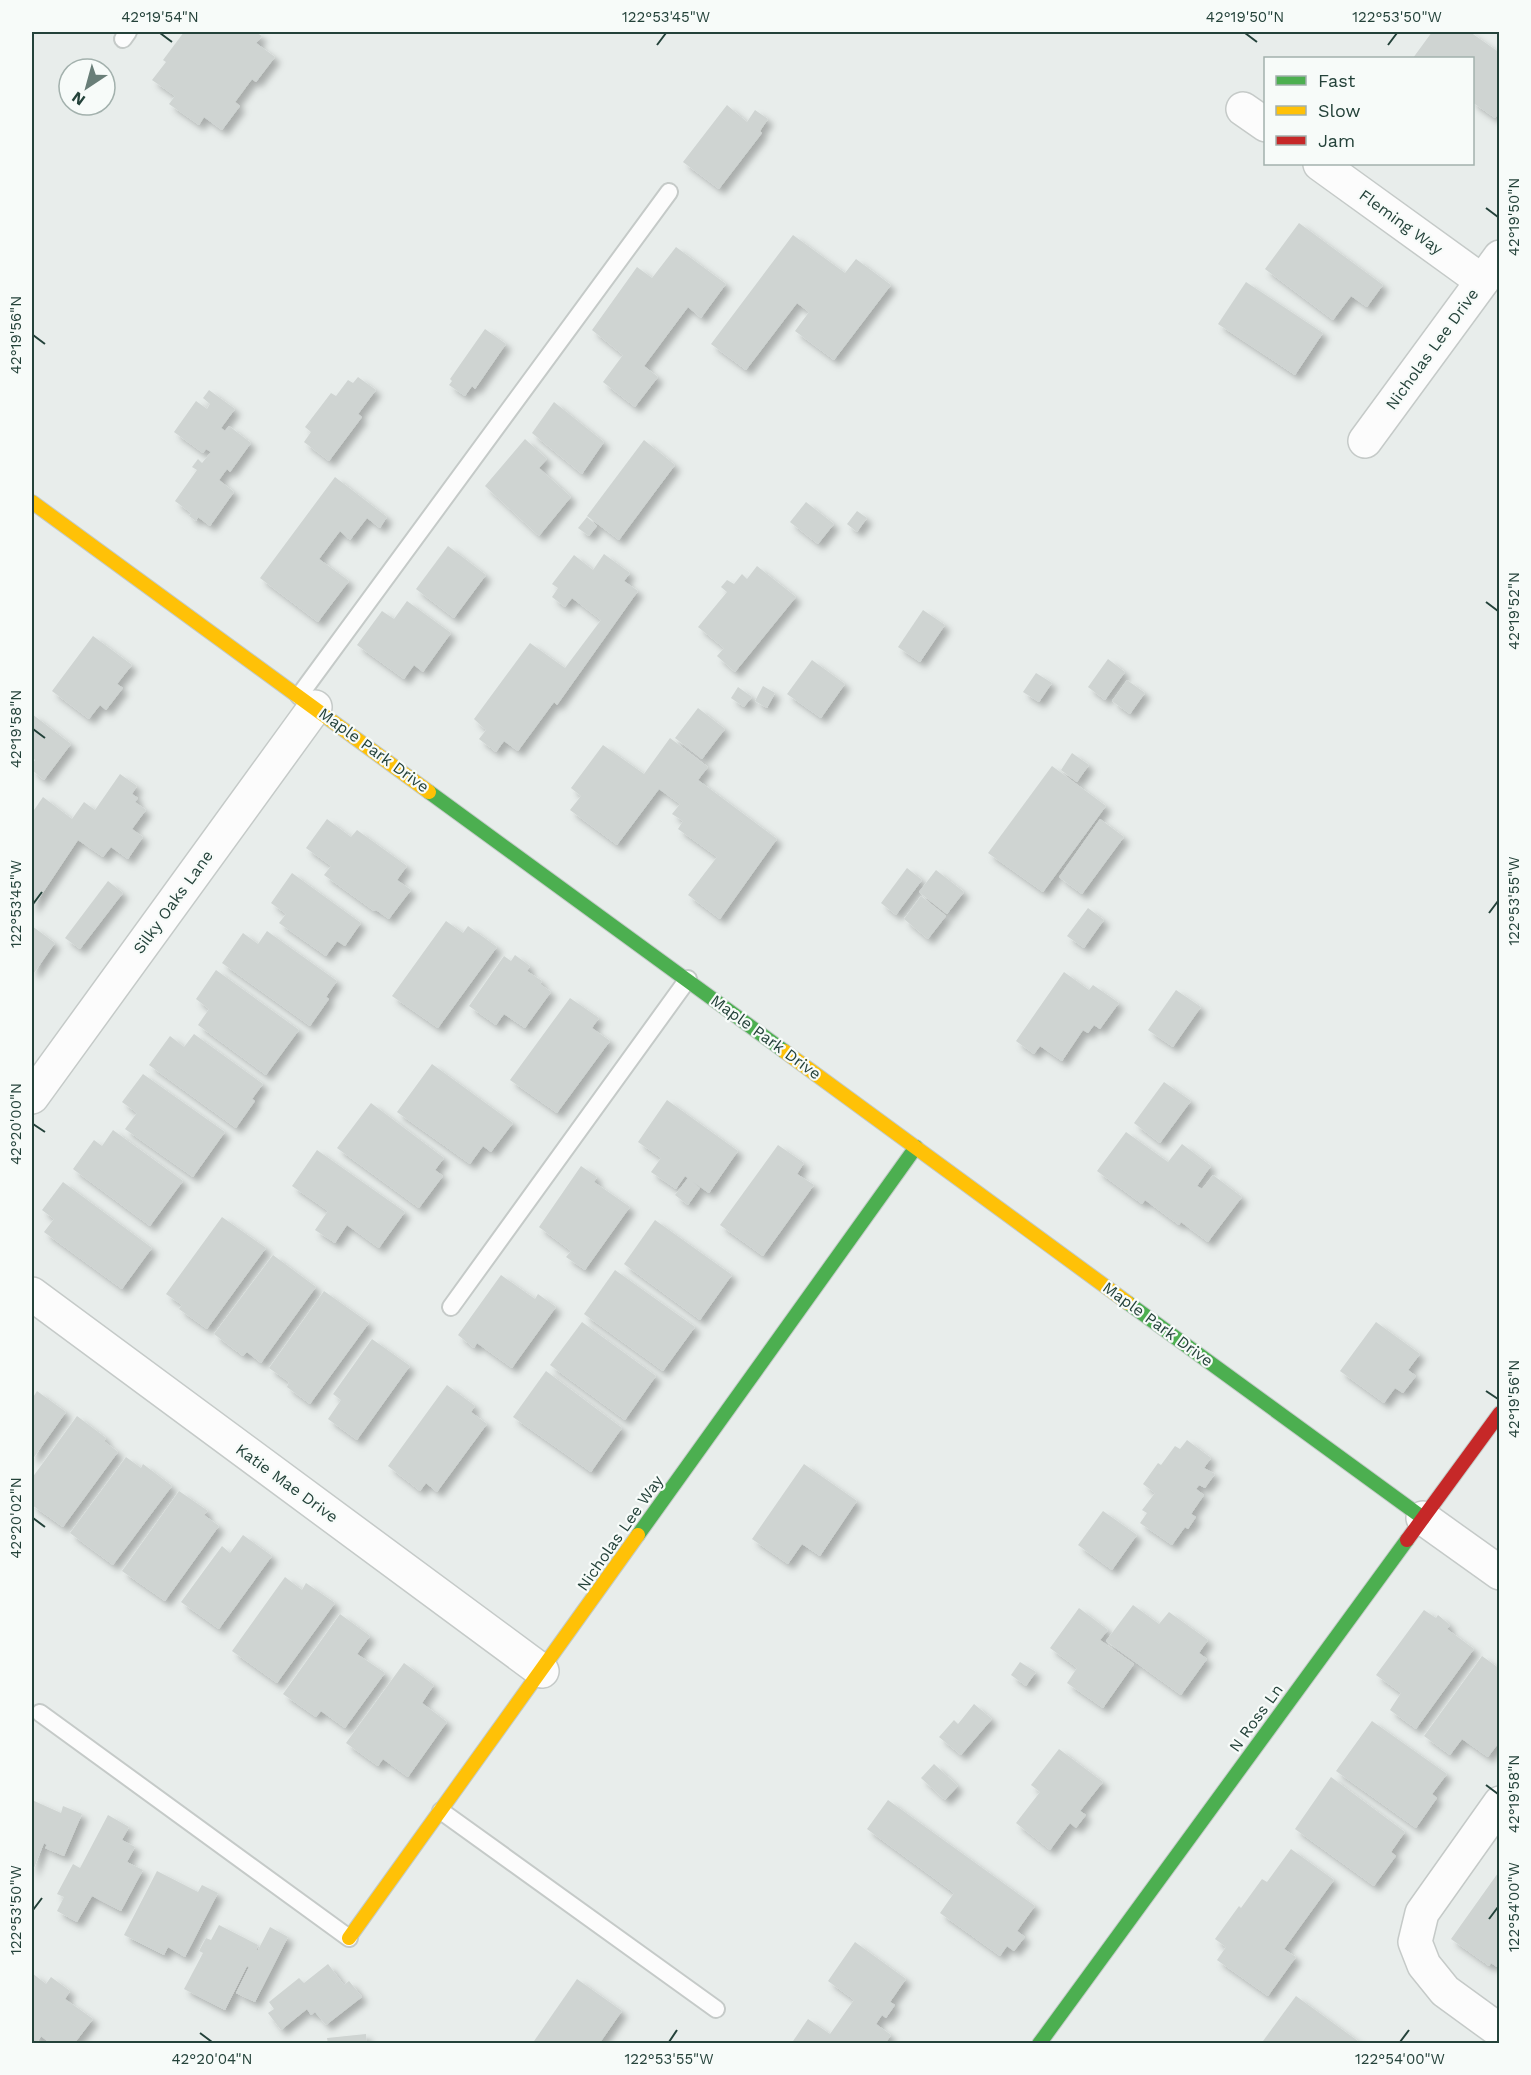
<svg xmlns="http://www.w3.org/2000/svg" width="1531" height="2075" viewBox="0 0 1531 2075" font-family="'Work Sans',sans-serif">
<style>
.building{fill:#cfd4d2;filter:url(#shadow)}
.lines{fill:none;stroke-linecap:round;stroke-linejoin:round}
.lane-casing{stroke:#c5cac8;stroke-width:20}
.street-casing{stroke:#c5cac8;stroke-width:36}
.fast-casing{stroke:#c3cbc8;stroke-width:16}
.slow-casing{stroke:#c3cbc8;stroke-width:16}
.jam-casing{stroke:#c3cbc8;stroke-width:16}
.lane{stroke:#fcfcfc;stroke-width:16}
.street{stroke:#fcfcfc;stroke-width:33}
.fast{stroke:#4caf50;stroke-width:14}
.slow{stroke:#ffc107;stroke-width:14}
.jam{stroke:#c62828;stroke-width:14}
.ticks{fill:none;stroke:#24423a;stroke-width:2}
.labels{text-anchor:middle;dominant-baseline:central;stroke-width:4.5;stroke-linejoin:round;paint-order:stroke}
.street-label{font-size:16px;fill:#24423a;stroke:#f7fbf9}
.neatline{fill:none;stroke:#24423a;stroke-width:2}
.ticks-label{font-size:15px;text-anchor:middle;fill:#24423a}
</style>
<defs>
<filter id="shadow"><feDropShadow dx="5.5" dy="5.5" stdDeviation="3" flood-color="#0004"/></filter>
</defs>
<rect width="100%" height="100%" fill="#e8edeb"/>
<g class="building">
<polygon points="184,32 255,32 262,36 256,43 275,57 256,82 252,79 235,102 240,106 222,130 204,117 199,125 169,104 175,96 152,80 166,62 163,60"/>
<polygon points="1432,32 1470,32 1500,53 1500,112 1495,118 1472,102 1472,58 1413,58"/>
<polygon points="727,105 747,122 755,110 768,119 760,131 762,133 719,189 683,162"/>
<polygon points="1299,223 1383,285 1367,307 1351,296 1333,320 1265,269"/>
<polygon points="793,235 845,273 856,259 891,285 834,360 795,331 809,312 797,303 746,370 711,344"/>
<polygon points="676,247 726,284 701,318 688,307 644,366 658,377 635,407 603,382 623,355 592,330 637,267 652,278"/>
<polygon points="1246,282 1323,333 1295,375 1218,324"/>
<polygon points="485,329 506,344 475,389 472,386 465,396 449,385 452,381 450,379"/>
<polygon points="358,377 376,390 358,414 362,417 329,461 304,442 311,432 305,427 331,393 336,396 348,380 353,383"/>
<polygon points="209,390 235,409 221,428 225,431 229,426 251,443 230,472 227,469 219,480 234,492 210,526 198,517 196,521 189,516 191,513 175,501 197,470 192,467 198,459 202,463 211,452 206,449 203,453 174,432 196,401 207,409 210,404 203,398"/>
<polygon points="554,402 604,442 582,474 532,433"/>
<polygon points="525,439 547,459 539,468 571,497 539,536 485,486"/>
<polygon points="644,440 675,465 619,540 587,516"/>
<polygon points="335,477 387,517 380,528 367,518 350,540 340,531 319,559 349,581 318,622 260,578"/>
<polygon points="806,502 834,524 818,544 790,522"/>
<polygon points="857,511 867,518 857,532 847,524"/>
<polygon points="587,517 597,526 589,536 578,528"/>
<polygon points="448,546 486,575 454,618 416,589"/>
<polygon points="604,554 630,573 624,581 638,591 557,705 554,702 518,751 504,741 496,752 479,739 486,730 474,719 530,643 565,668 601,620 572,598 565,607 552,597 558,588 552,584 574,555 593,570"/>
<polygon points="757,566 796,597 735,672 717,656 724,648 698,627 727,592 721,587 727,580 734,584 742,574 747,579"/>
<polygon points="407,601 451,633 423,672 414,665 404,679 357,645 382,611 394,619"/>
<polygon points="923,610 945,625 920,662 898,647"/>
<polygon points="93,636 132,665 117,684 123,688 106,710 100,705 89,719 52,691"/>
<polygon points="1108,659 1125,672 1105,700 1088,687"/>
<polygon points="812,660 845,684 821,718 787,694"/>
<polygon points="1036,673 1052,683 1039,702 1023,692"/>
<polygon points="1127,680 1145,693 1130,714 1112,701"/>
<polygon points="763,686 775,693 767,708 755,701"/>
<polygon points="738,687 752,697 744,707 731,698"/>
<polygon points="698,708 725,729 702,759 675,738"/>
<polygon points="32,714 71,744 44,780 32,770 32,765 35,760 32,757"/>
<polygon points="670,738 708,767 698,780 777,839 720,919 688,895 717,857 678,829 683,821 672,814 680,804 659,789 617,845 570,810 581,796 571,788 603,745 644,774"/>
<polygon points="1072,753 1089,765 1077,782 1061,770"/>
<polygon points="1052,766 1106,806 1043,892 988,853"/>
<polygon points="120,774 137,786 132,794 138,798 135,802 146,810 132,829 143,837 128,859 111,847 103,857 78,840 32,909 32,813 43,797 72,819 84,802 95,810"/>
<polygon points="327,819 351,837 357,830 407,866 397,880 411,890 389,919 376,910 374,911 324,875 331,866 306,848"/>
<polygon points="1100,819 1124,837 1082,894 1059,877"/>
<polygon points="907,868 922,880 896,915 881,903"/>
<polygon points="936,870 964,892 947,914 919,892"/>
<polygon points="292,873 361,923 345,946 337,941 326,956 279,923 286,914 271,903"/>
<polygon points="108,881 123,893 80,949 65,938"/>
<polygon points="921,896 946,916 928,939 904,919"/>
<polygon points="1088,908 1104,920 1084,948 1067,936"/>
<polygon points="446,921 463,933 468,926 497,947 438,1028 392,996"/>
<polygon points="32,926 55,943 34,973 32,971"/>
<polygon points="267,931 337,981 326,997 329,999 310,1026 222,963 243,933 258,944"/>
<polygon points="515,955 530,966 527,971 542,981 540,984 551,992 525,1028 504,1014 496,1025 469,1006 504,956 511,961"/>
<polygon points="216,970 299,1030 266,1075 198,1025 209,1009 196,999"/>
<polygon points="1064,972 1089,990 1093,985 1119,1003 1100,1029 1094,1025 1088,1033 1083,1030 1062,1061 1040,1046 1034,1054 1016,1041"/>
<polygon points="1176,990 1201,1007 1173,1047 1148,1030"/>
<polygon points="570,998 599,1018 592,1028 610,1041 557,1113 510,1080"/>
<polygon points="194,1034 263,1084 252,1099 255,1101 236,1128 149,1065 170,1036 184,1047"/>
<polygon points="432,1064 513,1123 491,1152 483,1146 470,1164 397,1112"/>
<polygon points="143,1074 225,1132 193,1177 125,1129 137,1113 122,1102"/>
<polygon points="1164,1082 1191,1101 1160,1143 1134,1123"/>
<polygon points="667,1100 738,1151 709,1193 693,1182 700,1188 688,1205 675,1195 688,1178 685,1176 676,1189 651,1172 661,1158 638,1142"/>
<polygon points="371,1103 444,1158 435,1170 443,1176 419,1208 337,1148"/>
<polygon points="113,1130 183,1181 150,1226 73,1169 94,1140 102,1146"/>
<polygon points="1126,1132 1168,1162 1182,1144 1211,1166 1197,1186 1202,1189 1213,1175 1242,1197 1208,1242 1181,1222 1179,1225 1145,1200 1142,1204 1097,1171"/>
<polygon points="778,1145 804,1163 797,1174 814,1185 763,1256 720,1225"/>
<polygon points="317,1150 405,1212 379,1248 347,1225 335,1243 315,1230 328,1211 292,1186"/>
<polygon points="581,1166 597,1177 594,1182 630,1207 585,1270 566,1257 571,1251 539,1227"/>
<polygon points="63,1182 152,1248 122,1289 44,1232 54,1219 42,1210"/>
<polygon points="222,1217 266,1248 207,1329 179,1309 182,1305 166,1294"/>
<polygon points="655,1220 732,1275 700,1320 624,1264"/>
<polygon points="273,1255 316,1287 261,1363 247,1352 243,1356 214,1334"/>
<polygon points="615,1270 695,1327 663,1371 584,1314"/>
<polygon points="501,1275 535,1299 538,1294 556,1307 512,1368 477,1343 474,1348 458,1335"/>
<polygon points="324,1291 369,1323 310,1404 287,1387 289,1382 269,1368"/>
<polygon points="582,1322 656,1376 625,1420 550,1365"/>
<polygon points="1376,1322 1420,1354 1408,1370 1416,1376 1403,1393 1395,1388 1384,1403 1340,1371"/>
<polygon points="372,1339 410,1366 357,1440 328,1419 341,1400 333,1394"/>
<polygon points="546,1371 622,1428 591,1472 513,1417"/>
<polygon points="447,1385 475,1406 471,1412 487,1424 437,1492 426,1483 420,1491 388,1466"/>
<polygon points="37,1391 66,1412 32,1460 32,1399"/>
<polygon points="77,1416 106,1438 104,1441 118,1452 63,1527 32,1505 32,1478"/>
<polygon points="1187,1440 1211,1458 1204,1468 1215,1474 1205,1488 1199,1485 1196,1489 1204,1495 1191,1514 1196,1517 1188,1529 1185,1527 1172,1545 1140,1523 1147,1513 1142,1510 1155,1493 1143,1484 1158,1463 1161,1465 1175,1446 1180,1449"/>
<polygon points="126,1457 141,1468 143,1464 172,1486 113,1565 70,1533"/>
<polygon points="804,1464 857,1501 820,1556 802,1544 788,1564 752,1539"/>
<polygon points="179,1491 208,1511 204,1515 219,1526 165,1601 122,1571"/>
<polygon points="1103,1511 1137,1535 1112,1570 1078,1545"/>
<polygon points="243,1535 272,1556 219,1629 181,1602 222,1546 230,1553"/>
<polygon points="285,1577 302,1590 306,1583 335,1603 277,1683 232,1651"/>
<polygon points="1133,1605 1159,1624 1169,1612 1208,1640 1199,1653 1207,1659 1181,1695 1106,1641"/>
<polygon points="1079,1608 1108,1630 1100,1640 1134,1664 1103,1708 1067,1683 1077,1668 1050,1648"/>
<polygon points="1424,1610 1436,1618 1438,1615 1450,1625 1447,1629 1474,1649 1416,1729 1390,1710 1401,1693 1376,1675"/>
<polygon points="340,1614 370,1636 357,1654 385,1673 345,1728 321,1711 316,1717 283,1694"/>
<polygon points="1482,1656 1500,1669 1500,1741 1488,1757 1462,1739 1450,1755 1424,1736"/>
<polygon points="1020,1662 1036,1672 1026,1686 1011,1675"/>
<polygon points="404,1663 434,1685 422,1703 447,1722 408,1777 383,1759 378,1766 346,1743"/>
<polygon points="974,1704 992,1719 961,1755 939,1737 954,1720 958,1724"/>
<polygon points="1372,1721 1447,1774 1432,1794 1437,1798 1416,1828 1336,1771"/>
<polygon points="1059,1749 1103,1782 1080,1811 1086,1815 1076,1828 1070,1823 1050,1850 1016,1823 1040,1792 1031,1785"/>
<polygon points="934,1764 958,1786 945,1800 921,1778"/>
<polygon points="1331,1777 1405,1832 1391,1852 1396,1856 1374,1886 1295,1829"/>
<polygon points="32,1800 61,1813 63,1806 82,1814 64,1856 45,1848 47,1845 44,1843 32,1873"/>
<polygon points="888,1800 1035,1906 1017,1931 1025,1937 1014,1951 1007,1946 1000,1956 940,1913 954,1893 867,1829"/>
<polygon points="108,1815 129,1827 122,1840 135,1847 127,1862 143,1870 121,1911 92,1896 77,1922 57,1911 64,1897 57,1894 73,1864 80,1868"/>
<polygon points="1291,1849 1334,1880 1284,1949 1296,1957 1268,1996 1217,1960 1226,1947 1215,1939 1239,1906 1241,1908 1262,1879 1267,1882"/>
<polygon points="157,1871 198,1892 202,1885 218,1893 185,1957 168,1947 164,1955 124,1935"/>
<polygon points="1498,1873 1500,1874 1500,1969 1491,1963 1489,1966 1451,1939"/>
<polygon points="219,1925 258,1945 256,1950 258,1950 270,1927 288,1937 255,2002 236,1993 249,1967 247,1966 225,2010 184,1989 203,1953 199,1951 206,1938 211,1940"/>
<polygon points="855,1942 906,1979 890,2002 895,2005 886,2018 882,2015 876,2024 891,2035 885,2044 791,2044 808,2019 830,2034 854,2000 828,1981"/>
<polygon points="328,1964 344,1985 349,1981 362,1997 326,2025 315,2012 311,2015 307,2009 281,2030 268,2013 274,2009 269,2002 299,1978 304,1983"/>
<polygon points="32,1973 46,1984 51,1977 70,1991 65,1999 93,2019 74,2044 51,2044 41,2036 36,2044 32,2044"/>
<polygon points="577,1979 622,2011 599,2044 532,2044"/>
<polygon points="1296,1996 1362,2044 1267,2044 1263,2041"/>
<polygon points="366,2034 367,2044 328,2044 327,2038"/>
</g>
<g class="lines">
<defs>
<g id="lane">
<polyline points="123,39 128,32"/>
<polyline points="299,696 669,192"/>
<polyline points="451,1307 688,979"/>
<polyline points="40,1713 349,1938"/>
<polyline points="441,1811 716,2009"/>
</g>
<g id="street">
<polyline points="1243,109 1266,125"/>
<polyline points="1320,164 1482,281"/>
<polyline points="1365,441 1500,257"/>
<polyline points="32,1097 315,707"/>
<polyline points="32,1294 542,1671"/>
<polyline points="1423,1518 1500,1573"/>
<polyline points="1500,1803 1422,1913 1415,1942 1424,1965 1445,1991 1500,2031"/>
</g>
<g id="fast">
<polyline points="429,792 784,1051"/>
<polyline points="1128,1303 1423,1518"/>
<polyline points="638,1535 916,1147"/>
<polyline points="1039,2044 1407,1540"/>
</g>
<g id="slow">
<polyline points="32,502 429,792"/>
<polyline points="784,1051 1128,1303"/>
<polyline points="349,1938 638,1535"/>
</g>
<polyline id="jam" points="1407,1540 1500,1413"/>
</defs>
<use href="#lane" class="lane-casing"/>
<use href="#street" class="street-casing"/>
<use href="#fast" class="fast-casing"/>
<use href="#slow" class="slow-casing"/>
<use href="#jam" class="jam-casing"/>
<use href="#lane" class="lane"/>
<use href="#street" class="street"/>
<use href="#fast" class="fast"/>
<use href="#slow" class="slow"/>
<use href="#jam" class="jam"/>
</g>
<path class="ticks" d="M160 33 172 42M1245 33 1257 42M657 45 666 33M1388 45 1397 33M1486 208 1498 217M33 335 45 344M1486 602 1498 611M33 729 45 738M33 904 42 892M1489 913 1498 901M33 1124 45 1132M1486 1391 1498 1399M33 1518 45 1527M1486 1785 1498 1794M33 1910 42 1898M1489 1919 1498 1907M200 2033 212 2042M669 2042 677 2030M1400 2042 1409 2030"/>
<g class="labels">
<g class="street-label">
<text transform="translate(1401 222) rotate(36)">Fleming Way</text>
<text transform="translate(1432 349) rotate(-54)">Nicholas Lee Drive</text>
<text transform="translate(374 750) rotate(36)">Maple Park Drive</text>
<text transform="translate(173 902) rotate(-54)">Silky Oaks Lane</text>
<text transform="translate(766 1037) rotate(36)">Maple Park Drive</text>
<text transform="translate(1158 1324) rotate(36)">Maple Park Drive</text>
<text transform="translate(287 1483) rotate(36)">Katie Mae Drive</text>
<text transform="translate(620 1533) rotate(-55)">Nicholas Lee Way</text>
<text transform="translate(1256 1718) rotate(-54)">N Ross Ln</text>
</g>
</g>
<rect width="1531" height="2075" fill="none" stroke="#f7fbf9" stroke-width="66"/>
<rect x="1264" y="57" width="210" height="108" fill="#f7fbf9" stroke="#a3b1ad" stroke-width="1.5"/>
<rect x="1276" y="76" width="30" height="9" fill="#4caf50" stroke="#a3b1ad" stroke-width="1.5"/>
<text x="1318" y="87" font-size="18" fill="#24423a">Fast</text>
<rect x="1276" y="106" width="30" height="9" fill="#ffc107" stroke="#a3b1ad" stroke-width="1.5"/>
<text x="1318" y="117" font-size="18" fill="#24423a">Slow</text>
<rect x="1276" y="136" width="30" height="9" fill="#c62828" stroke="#a3b1ad" stroke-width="1.5"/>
<text x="1318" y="147" font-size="18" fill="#24423a">Jam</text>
<g transform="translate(87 87) rotate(216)"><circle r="28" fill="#f7fbf9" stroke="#a3b1ad" stroke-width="1.5"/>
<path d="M0-4.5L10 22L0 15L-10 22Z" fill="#697e78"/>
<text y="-9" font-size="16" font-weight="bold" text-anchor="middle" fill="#24423a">N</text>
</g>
<rect x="33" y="33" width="1465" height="2009" class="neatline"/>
<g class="ticks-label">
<text x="160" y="22">42°19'54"N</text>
<text x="666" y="22">122°53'45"W</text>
<text x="1245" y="22">42°19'50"N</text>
<text x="1397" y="22">122°53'50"W</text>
<text transform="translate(1514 217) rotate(-90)" y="5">42°19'50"N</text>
<text transform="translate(16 335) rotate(-90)" y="5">42°19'56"N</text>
<text transform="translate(1514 611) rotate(-90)" y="5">42°19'52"N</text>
<text transform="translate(16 729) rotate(-90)" y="5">42°19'58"N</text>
<text transform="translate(1514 901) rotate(-90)" y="5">122°53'55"W</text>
<text transform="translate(16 904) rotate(-90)" y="5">122°53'45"W</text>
<text transform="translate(16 1124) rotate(-90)" y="5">42°20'00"N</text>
<text transform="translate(1514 1399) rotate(-90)" y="5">42°19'56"N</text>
<text transform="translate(16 1518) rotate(-90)" y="5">42°20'02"N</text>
<text transform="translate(1514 1794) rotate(-90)" y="5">42°19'58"N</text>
<text transform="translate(1514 1907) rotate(-90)" y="5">122°54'00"W</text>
<text transform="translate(16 1910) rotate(-90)" y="5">122°53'50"W</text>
<text x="212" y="2064">42°20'04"N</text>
<text x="669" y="2064">122°53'55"W</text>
<text x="1400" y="2064">122°54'00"W</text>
</g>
</svg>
